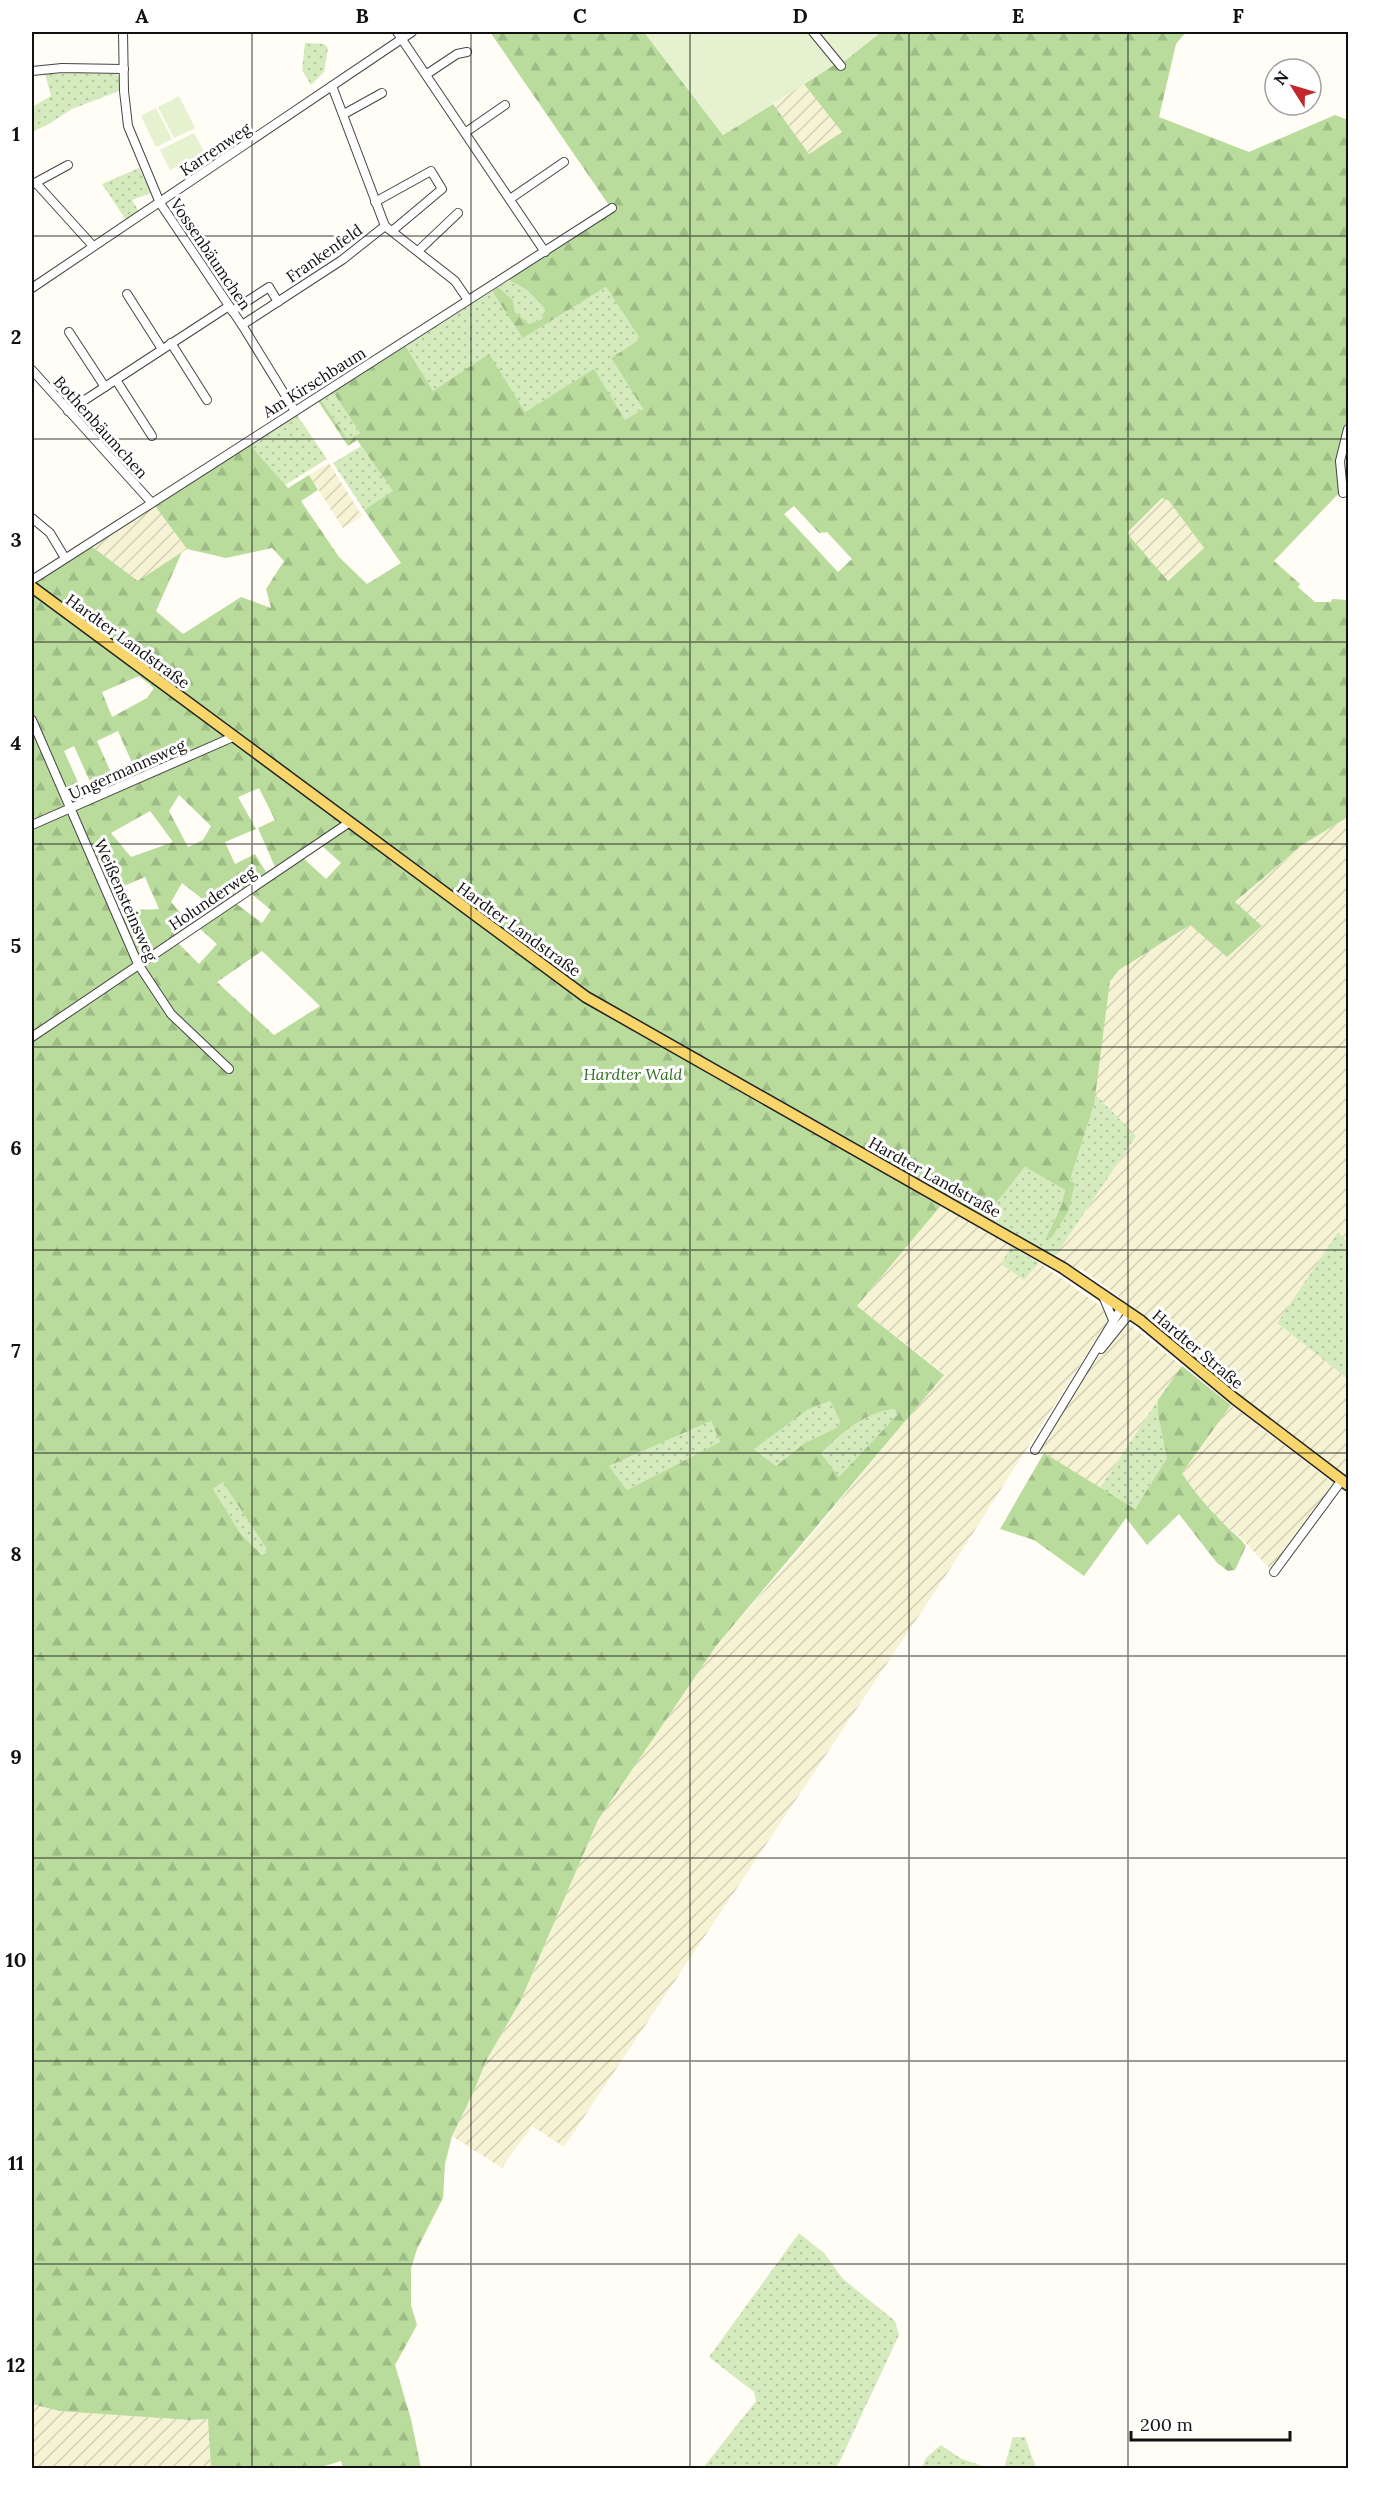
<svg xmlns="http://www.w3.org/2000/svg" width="1380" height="2500" viewBox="0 0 1380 2500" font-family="Lora,serif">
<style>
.farmland{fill:url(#farmland-furrows)}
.green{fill:url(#green-dots)}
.forest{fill:url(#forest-firs);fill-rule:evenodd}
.pitch{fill:#e6f2cf}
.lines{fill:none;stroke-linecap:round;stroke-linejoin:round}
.minor-casing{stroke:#444;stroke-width:10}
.major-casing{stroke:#222;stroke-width:13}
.minor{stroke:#fff;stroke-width:8}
.major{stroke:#f9d66b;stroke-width:10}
.grid{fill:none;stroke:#111;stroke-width:1.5;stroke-opacity:0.55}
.labels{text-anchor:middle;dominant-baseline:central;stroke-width:6;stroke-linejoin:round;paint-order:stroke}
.street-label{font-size:16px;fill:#111;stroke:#fff}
.park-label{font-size:16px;font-style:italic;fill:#2f6b1f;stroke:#fff}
.neatline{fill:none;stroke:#111;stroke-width:2}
.grid-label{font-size:20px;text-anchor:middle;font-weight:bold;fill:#111}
</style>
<defs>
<pattern id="farmland-furrows" width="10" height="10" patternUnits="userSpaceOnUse" patternTransform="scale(1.5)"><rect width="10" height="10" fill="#f6f3d4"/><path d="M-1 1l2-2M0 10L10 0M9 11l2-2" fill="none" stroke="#d2cfb5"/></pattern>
<pattern id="green-dots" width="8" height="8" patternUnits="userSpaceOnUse" patternTransform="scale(1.5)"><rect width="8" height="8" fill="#d5ebbd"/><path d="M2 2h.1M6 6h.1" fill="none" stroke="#b6c8a1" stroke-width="1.8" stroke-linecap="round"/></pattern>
<pattern id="forest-firs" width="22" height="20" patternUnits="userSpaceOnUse" patternTransform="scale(1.5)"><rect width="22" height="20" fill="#b9dc9c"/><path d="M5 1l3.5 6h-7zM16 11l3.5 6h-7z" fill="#9ebc85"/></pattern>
</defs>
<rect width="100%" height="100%" fill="#fffdf5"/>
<g class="farmland">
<polygon points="804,84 843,132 809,154 773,104"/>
<polygon points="329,463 362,516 343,528 309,475"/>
<polygon points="1162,498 1169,501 1204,548 1168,581 1127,533"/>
<polygon points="155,506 187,549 138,582 91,546"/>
<polygon points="1348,817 1348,1243 1338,1233 1277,1323 1348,1379 1348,1485 1121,1301 1119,1296 1083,1270 1064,1264 1054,1258 1136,1136 1094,1093 1110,981 1119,970 1190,925 1227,956 1235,903 1302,845"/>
<polygon points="949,1196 1017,1237 1011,1246 1024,1280 1039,1263 1099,1305 1107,1316 1106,1324 952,1566 564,2147 532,2126 502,2168 452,2136 474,2091 486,2061 521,2000 598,1820 716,1646 795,1555 944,1374 857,1306"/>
<polygon points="1126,1322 1182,1366 1100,1488 1038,1450 1087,1372"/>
<polygon points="1231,1405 1336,1485 1272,1571 1239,1536 1224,1525 1194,1491 1182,1473"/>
<polygon points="32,2404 59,2411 189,2420 209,2419 211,2468 32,2468"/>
</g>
<g class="green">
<polygon points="305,43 324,44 328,48 324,72 311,85 302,70"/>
<polygon points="84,73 117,74 119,77 119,91 72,109 47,125 32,132 32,107 51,96 45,74"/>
<polygon points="139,168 151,193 132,200 139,212 126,220 102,184"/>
<polygon points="509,280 527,290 545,309 542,319 529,324 515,312 513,300 498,287"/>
<polygon points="606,287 640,339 611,358 643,409 625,420 594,370 525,412 433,391 405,345 492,291 524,337"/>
<polygon points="333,392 360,433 348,440 321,400"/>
<polygon points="297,415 327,459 285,485 250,445"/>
<polygon points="361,446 394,492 364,510 333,463"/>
<polygon points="1094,1093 1136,1136 1054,1258 984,1218 1025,1167 1065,1190 1061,1206 1046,1237 1075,1183 1070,1182 1094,1105"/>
<polygon points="1338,1232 1348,1243 1348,1379 1277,1323"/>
<polygon points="1011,1246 1039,1263 1024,1280 1001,1264"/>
<polygon points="1158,1400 1158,1415 1167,1458 1135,1509 1100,1488"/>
<polygon points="830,1401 840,1421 838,1427 816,1438 776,1466 753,1448 807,1410"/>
<path d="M894 1409 898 1414 840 1478 821 1455C842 1433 863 1413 894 1409Z"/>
<polygon points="711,1421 720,1442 627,1490 609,1466"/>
<polygon points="224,1481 268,1551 262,1555 240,1533 213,1489"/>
<polygon points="799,2233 824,2253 843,2279 895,2321 899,2335 838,2465 834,2468 703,2468 756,2401 754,2392 709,2357"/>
<polygon points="1013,2437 1025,2437 1036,2468 1004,2468"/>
<polygon points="941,2445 960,2458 988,2468 922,2468 926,2458"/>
</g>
<g class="forest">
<path d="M490 32H644L723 135 773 104 809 154 842 132 804 84 834 65 842 63 881 32H1186L1176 44 1159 117 1249 152 1335 115 1348 120V422L1340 458 1342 493H1339L1274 561 1300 584 1298 587 1315 602H1331L1332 599 1348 600V817L1302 845 1235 902 1262 926 1227 957 1190 925 1119 970 1110 981 1094 1105 1070 1181 1075 1183 1068 1212 1051 1238H1046L1061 1206 1065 1190 1025 1167 984 1218 949 1196 857 1306 944 1375 716 1646 598 1820 521 2000 486 2061 474 2091 452 2136 445 2164 443 2198 417 2249 411 2269V2305L417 2325 395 2365 411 2419 421 2468H343L341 2461 318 2468H211L208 2419 189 2420 59 2411 32 2404V586L91 546 138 581 182 552 156 611 183 634 241 597 271 608 266 589 284 561 272 548 226 558 187 549 155 506 250 445 288 488 309 475 318 490 301 501 339 557 367 584 401 563 364 510 393 491 357 440 348 446 318 401 321 400 348 440 360 433 333 392 405 345 433 391 489 354 525 412 594 369 625 420 643 409 611 358 640 339 606 287 523 338 492 291 498 287 513 300 515 312 529 324 542 319 545 309 527 290 509 280 613 211ZM1162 498 1169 501 1204 548 1168 581 1127 533ZM794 506 819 533 827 532 852 559 838 572 784 514ZM139 676 154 688 147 698 112 717 102 692ZM118 731 137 774 116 784 97 741ZM74 746 95 793 85 798 64 751ZM259 788 275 820 258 828 275 867 266 872 255 854 235 864 225 842 256 829 238 797ZM179 795 211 826 203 840 188 847 169 811ZM150 811 173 842 131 857 111 833ZM320 844 341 863 326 879 302 857ZM145 877 159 909 135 910 122 918 110 892ZM182 883 214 908 190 924 171 902ZM249 892 271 910 262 923 234 902ZM198 927 217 944 199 964 177 942ZM262 951 320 1006 274 1035 217 982ZM830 1401 840 1421 838 1427 805 1443 776 1466 754 1449 807 1410ZM894 1409 898 1414 839 1477 821 1454C842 1433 863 1413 894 1409ZM711 1421 720 1442 627 1490 609 1466ZM223 1482 268 1551 262 1555 240 1533 213 1489Z"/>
<path d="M1182 1366 1231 1405 1182 1473C1193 1491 1207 1506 1222 1522 1230 1531 1239 1536 1246 1546L1235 1570 1228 1571 1217 1563 1179 1514 1147 1545 1126 1518 1084 1576 1034 1540 1000 1529 1044 1453 1135 1509 1167 1458 1158 1415V1400Z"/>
</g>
<g class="pitch">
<polygon points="644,32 881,32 842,63 834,65 723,135"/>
<polygon points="179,96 195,128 174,138 158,107"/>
<polygon points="156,108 172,139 156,147 141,116"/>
<polygon points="194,133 205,153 170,170 160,150"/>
</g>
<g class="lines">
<defs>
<g id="minor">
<polyline points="123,32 124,91 128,126 160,203 242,325 295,411"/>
<polyline points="397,32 545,252"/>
<polyline points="813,32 841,66"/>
<polyline points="32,71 62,68 124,69"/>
<polyline points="427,74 457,54 467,52"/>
<polyline points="332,86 385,226 455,281 468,300"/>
<polyline points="344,114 382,93"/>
<polyline points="466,132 505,105"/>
<polyline points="36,183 93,246"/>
<polyline points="33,184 68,165"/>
<polyline points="510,199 564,162"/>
<polyline points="375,202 431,171 442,189 392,231"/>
<polyline points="418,251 458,213"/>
<polyline points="32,288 412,32"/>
<polyline points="127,294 162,349"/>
<polyline points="232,311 269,287 278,302"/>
<polyline points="242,325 342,260 385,226"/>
<polyline points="69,332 105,387"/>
<polyline points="171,343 207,400"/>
<polyline points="32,370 151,502"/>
<polyline points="116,380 152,436"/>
<polyline points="68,411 229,306"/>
<polyline points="1343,493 1340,461 1348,429"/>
<polyline points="32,518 50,533 65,558"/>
<polyline points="32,580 612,208"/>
<polyline points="32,720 138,964 171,1014 229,1069"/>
<polyline points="32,825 233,737"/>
<polyline points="32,1037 350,822"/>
<polyline points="1103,1296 1113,1320"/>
<polyline points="1101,1349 1130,1313"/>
<polyline points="1035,1450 1122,1307"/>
<polyline points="1274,1572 1342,1480"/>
</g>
<polyline id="major" points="32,587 586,997 1063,1268 1141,1321 1235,1399 1348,1485"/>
</defs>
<use href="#minor" class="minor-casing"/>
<use href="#major" class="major-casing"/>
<use href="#minor" class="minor"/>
<use href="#major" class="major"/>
</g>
<path class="grid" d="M252 32V2468M471 32V2468M690 32V2468M909 32V2468M1128 32V2468M32 236H1348M32 439H1348M32 642H1348M32 844H1348M32 1047H1348M32 1250H1348M32 1453H1348M32 1656H1348M32 1858H1348M32 2061H1348M32 2264H1348"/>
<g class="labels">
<g class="street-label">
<text transform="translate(215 149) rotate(-34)">Karrenweg</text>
<text transform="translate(324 253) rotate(-35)">Frankenfeld</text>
<text transform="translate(211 254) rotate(56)">Vossenbäumchen</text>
<text transform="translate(314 382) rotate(-32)">Am Kirschbaum</text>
<text transform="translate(101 427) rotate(48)">Bothenbäumchen</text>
<text transform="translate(128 641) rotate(36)">Hardter Landstraße</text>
<text transform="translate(127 769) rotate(-24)">Ungermannsweg</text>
<text transform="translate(212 898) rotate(-34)">Holunderweg</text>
<text transform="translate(126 900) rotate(66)">Weißensteinsweg</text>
<text transform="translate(519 929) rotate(36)">Hardter Landstraße</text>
<text transform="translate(935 1177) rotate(29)">Hardter Landstraße</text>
<text transform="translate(1198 1349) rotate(40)">Hardter Straße</text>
</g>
<g class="park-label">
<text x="633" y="1074">Hardter Wald</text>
</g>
</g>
<rect width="1380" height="2500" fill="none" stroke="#ffffff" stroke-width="66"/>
<g transform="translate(1293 87) rotate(307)"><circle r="28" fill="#ffffff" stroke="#a0a0a0" stroke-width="1.5"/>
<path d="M0-4.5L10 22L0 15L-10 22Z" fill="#c4262e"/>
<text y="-9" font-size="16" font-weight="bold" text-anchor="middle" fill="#111111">N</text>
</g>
<path d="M1131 2431v9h159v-9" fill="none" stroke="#111111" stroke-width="3"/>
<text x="1140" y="2431" font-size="18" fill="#111111" stroke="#ffffff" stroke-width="4.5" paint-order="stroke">200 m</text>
<rect x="33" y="33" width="1314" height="2434" class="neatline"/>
<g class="grid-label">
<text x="142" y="23">A</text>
<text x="362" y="23">B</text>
<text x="580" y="23">C</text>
<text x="800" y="23">D</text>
<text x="1018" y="23">E</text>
<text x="1238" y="23">F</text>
<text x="16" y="141">1</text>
<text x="16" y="344">2</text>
<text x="16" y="547">3</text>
<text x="16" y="750">4</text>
<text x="16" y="953">5</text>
<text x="16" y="1155">6</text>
<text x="16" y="1358">7</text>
<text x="16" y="1561">8</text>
<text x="16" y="1764">9</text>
<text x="16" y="1967">10</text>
<text x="16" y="2170">11</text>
<text x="16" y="2372">12</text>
</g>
</svg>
